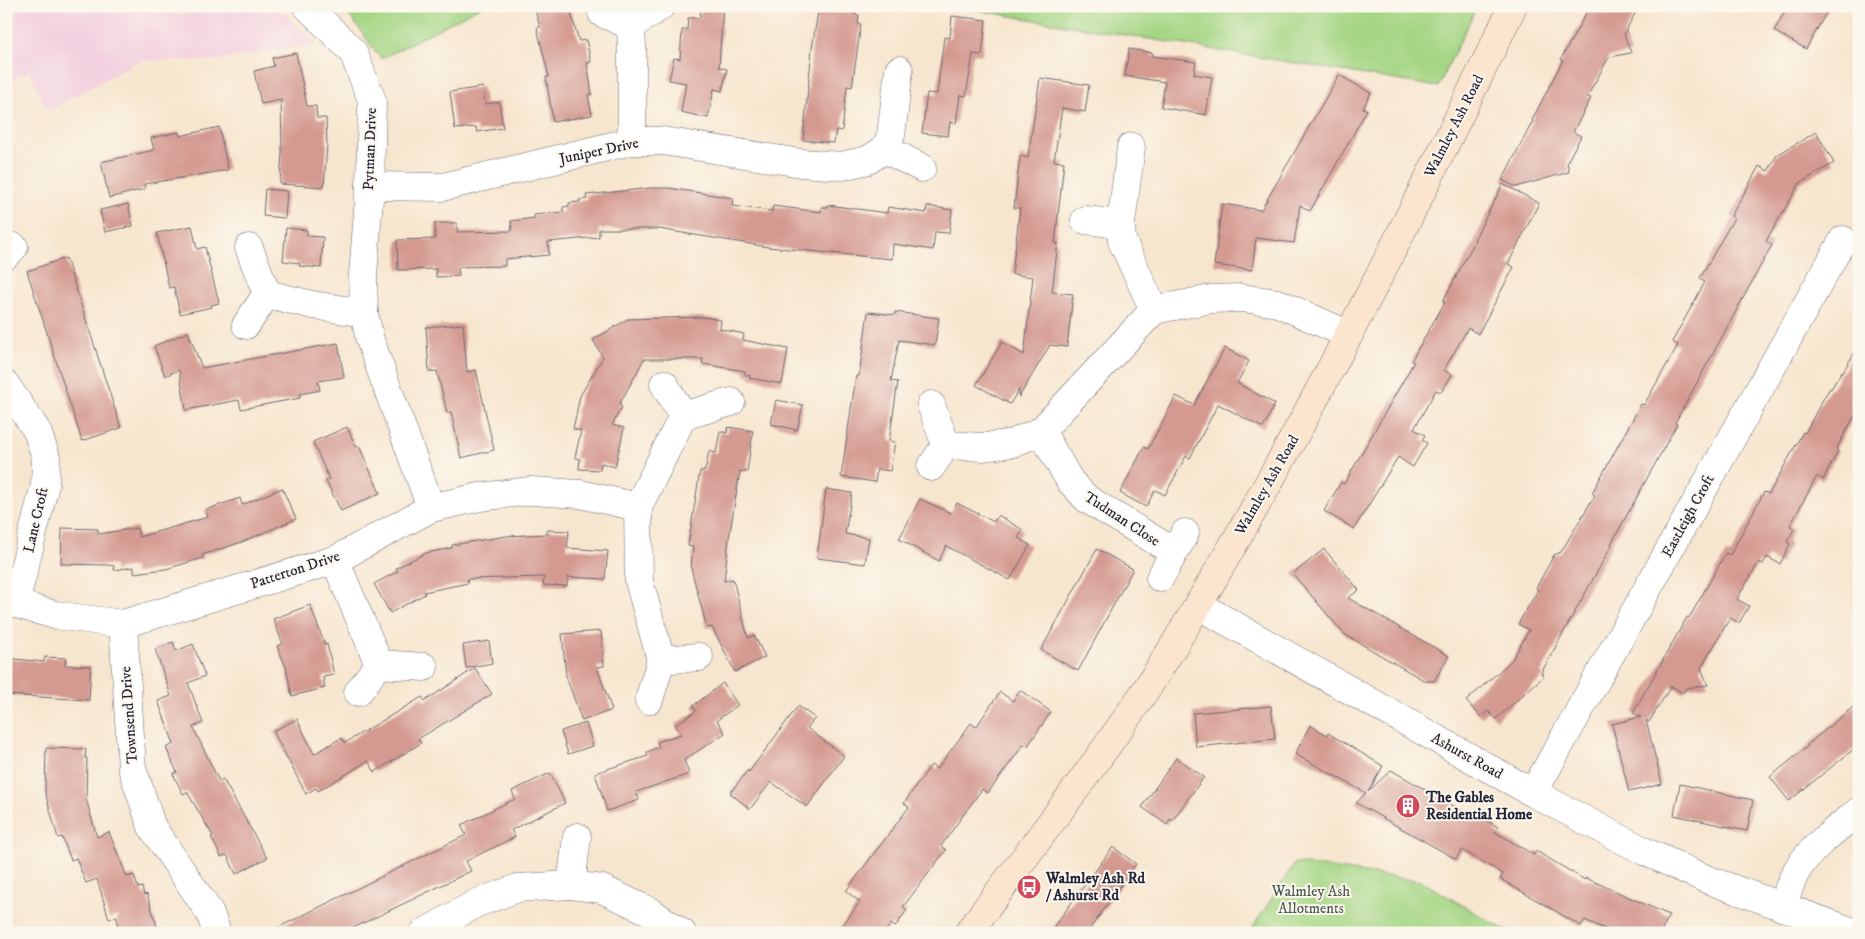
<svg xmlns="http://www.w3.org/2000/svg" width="1865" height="939" viewBox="0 0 1865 939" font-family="'IM FELL DW Pica',serif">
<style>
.built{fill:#f3cfdf}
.green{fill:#a5d684;stroke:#647c60}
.building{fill:#d49a91}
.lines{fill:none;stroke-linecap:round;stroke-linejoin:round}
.street-casing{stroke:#6d676f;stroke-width:29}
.secondary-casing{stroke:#6d676f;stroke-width:29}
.street{stroke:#fff;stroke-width:28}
.secondary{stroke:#fce5cf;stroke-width:28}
.labels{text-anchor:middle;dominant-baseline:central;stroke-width:4;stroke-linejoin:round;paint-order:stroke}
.street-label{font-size:15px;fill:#22223b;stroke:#fbf7ec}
.poi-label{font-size:15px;font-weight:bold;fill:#22223b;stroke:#fbf7ec;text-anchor:start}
.park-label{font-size:15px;fill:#495851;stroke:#fbf7ec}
</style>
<rect width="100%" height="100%" fill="#fbf7ec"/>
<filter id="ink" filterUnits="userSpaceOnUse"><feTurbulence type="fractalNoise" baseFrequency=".02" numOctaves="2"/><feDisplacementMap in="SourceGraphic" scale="10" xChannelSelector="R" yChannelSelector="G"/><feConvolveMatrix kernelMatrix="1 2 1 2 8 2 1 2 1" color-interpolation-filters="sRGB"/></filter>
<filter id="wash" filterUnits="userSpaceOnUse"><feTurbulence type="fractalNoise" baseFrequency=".0096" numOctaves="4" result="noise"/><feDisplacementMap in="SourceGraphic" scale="20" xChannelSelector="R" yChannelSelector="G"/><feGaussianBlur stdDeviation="1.12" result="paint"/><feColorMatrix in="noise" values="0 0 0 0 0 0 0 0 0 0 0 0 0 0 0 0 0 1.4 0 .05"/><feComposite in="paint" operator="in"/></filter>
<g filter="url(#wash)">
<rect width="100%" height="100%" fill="#f7e6cf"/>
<polygon class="built" points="6,6 174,6 179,16 215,6 275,6 317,44 211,61 140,60 48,111 29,71 6,83"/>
<g class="green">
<polygon points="339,6 482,6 381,59 353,20"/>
<polygon points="951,6 1477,6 1438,87"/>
<polygon points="1295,863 1421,881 1510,933 1249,933"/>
</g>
<g id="blocks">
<g class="building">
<polygon points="534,6 569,6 579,41 586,40 591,62 587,63 592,94 588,95 592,115 553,122 546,77 549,77 537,28 540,27"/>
<polygon points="701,6 723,6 719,67 727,69 722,91 714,89 708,118 681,112 686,83 669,80 674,58 680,59 682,30 687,30 688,18 700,18"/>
<polygon points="819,6 856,6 855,15 859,15 858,24 861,24 852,87 847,86 842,131 836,130 834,143 803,140 812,48"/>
<polygon points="1590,6 1639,6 1624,34 1631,53 1609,57 1587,97 1591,98 1573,132 1581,136 1567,162 1569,172 1516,187 1502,180 1533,121 1532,120 1563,60 1561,59"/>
<polygon points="1788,6 1830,6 1806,49 1774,31"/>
<polygon points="952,16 986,20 982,55 973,54 966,96 960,95 956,123 950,122 948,136 922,133 927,93 937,94 944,37 950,38"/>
<polygon points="1129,49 1153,53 1152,56 1196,62 1194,74 1212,77 1206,115 1161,107 1165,82 1125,76"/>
<polygon points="296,53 307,106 316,106 317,118 326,118 327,145 324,187 280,184 282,152 281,100 261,104 254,71 274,66 272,58"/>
<polygon points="1339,75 1371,93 1363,108 1367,110 1310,211 1300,205 1294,243 1256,238 1252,270 1214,265 1222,204 1261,210"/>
<polygon points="1040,78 1089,85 1085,112 1062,108 1054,161 1064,162 1055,243 1058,243 1052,292 1073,294 1067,347 1050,345 1019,397 1019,389 1010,404 976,385 1002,342 1024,355 1033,277 1012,274 1020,208 1014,208 1020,156 1028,158"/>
<polygon points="483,87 485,104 499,102 503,128 477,132 476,127 455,129 450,92"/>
<polygon points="219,127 228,170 144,184 145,189 109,198 101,162 154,150 151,138 179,132 180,136"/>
<polygon points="1816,132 1834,163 1800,183 1766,241 1772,245 1675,423 1677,424 1611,544 1612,545 1541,673 1544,676 1496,719 1488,711 1481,717 1466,701 1512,660 1529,630 1518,624 1538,590 1536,588 1554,555 1561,552 1595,495 1592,493 1641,404 1644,405 1678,345 1672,342 1705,282 1700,278 1734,218 1731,216 1747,188 1759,166 1768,171 1777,155"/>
<polygon points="1503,184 1539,203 1508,264 1514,267 1478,334 1468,328 1444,370 1452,375 1441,392 1436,390 1414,429 1425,435 1422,440 1427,443 1413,467 1398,457 1354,529 1324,511 1341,482 1344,484 1414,362 1411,361 1445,302 1443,301 1475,241 1474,240"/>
<polygon points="651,188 668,188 733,198 732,206 772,211 773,206 821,212 821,207 828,207 828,205 887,213 888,207 926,213 927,206 952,210 949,233 935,232 933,250 893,244 892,259 768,247 659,229 599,229 599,237 548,242 549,255 505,259 505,266 458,267 459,276 436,277 436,269 398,270 397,240 435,239 435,223 457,223 457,232 512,231 511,221 535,218 534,215 563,212 563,207 569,206 569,203 580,202 579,200 587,199 586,195"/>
<polygon points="265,189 287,191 285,218 263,216"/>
<polygon points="128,204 133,226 105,232 100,210"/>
<polygon points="192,226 197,249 205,247 219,303 211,305 212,307 180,314 174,287 169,288 157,233"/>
<polygon points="286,228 307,230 307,236 323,237 321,268 299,266 300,263 283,261"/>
<polygon points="66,258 121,428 82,441 27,271"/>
<polygon points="868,312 895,315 895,312 939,318 935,345 899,340 891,381 898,382 889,441 895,442 890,471 877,469 875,482 841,477 856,376 859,376"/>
<polygon points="702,317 721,320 720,329 744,334 743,340 788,349 782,384 749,378 750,375 745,375 745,371 702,364 703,359 644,359 619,405 622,407 612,425 624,428 615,467 601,463 600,470 579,469 580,459 575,457 581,431 573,429 580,396 603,357 593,340 628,319"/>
<polygon points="463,324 467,372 476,370 494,450 461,458 451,412 447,413 437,371 429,372 426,327"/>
<polygon points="188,332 202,368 338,343 344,377 318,381 320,390 300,394 300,398 241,409 239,400 186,410 179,370 165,376 154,346"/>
<polygon points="1859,345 1859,408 1836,449 1838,451 1823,480 1817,476 1790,526 1794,529 1787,542 1790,544 1780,564 1767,557 1763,564 1759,562 1737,599 1749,606 1739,623 1730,618 1701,668 1708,685 1686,688 1683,693 1671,686 1649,722 1646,720 1662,784 1629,792 1612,724 1641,717 1633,713 1687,617 1689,618 1726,553 1730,555 1764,492 1769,494 1803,432 1805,433 1822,401 1830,388 1831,389 1842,371 1843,372"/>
<polygon points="1225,348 1249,361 1237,383 1275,404 1263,428 1218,404 1190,458 1186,456 1165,495 1155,490 1146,507 1120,493 1144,447 1148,449 1176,396 1194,405"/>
<polygon points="776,400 803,405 797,430 771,424"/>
<polygon points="347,427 356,447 359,446 380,493 341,511 326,481 329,479 313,442"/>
<polygon points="728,427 753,431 747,472 740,471 729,538 724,581 733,579 748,638 754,635 765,657 735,672 712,627 707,628 691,568 693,547 688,546 700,471 705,471 709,451 716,453 720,431 727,433"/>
<polygon points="282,488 296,519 242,542 202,555 203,558 166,569 134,573 134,567 114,570 114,566 108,565 61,564 62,528 98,529 98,534 137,528 139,537 208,517 205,510 240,498 242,505"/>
<polygon points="826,489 852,493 845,534 869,538 865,564 817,558"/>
<polygon points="920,499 951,513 957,503 994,522 998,515 1023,530 1018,538 1030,545 1010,580 946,546 939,561 899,539"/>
<polygon points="547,530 569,531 567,548 608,551 605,579 568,577 567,586 543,585 544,577 467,579 468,583 424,592 425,594 390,613 374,584 398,571 396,568 426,553 452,548 452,545 506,536 547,534"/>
<polygon points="1097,549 1133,569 1078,671 1041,650"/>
<polygon points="1324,549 1359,590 1348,598 1449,656 1434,681 1425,681 1344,634 1293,574"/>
<polygon points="310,605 325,645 327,644 334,675 323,677 325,688 292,696 286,667 277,646 283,644 273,619"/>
<polygon points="601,631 604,666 597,667 612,710 582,721 566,676 562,634"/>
<polygon points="489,641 492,663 466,668 463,645"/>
<polygon points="173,642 176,651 193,644 205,676 188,683 203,723 193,727 219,781 223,779 267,858 236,874 227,855 221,857 211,837 213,836 187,792 183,794 173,774 177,772 166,748 174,744 158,701 171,696 155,649"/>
<polygon points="45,657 66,658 65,665 91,666 89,700 6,695 6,658 44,662"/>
<polygon points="475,668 492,694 418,739 421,743 375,772 368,761 318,791 316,788 306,794 273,731 297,719 314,754 341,738 345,743 422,697 425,701"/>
<polygon points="723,683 738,705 717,720 725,733 684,760 689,774 636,792 639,800 607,811 595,773 648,756 647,752 659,747 657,742 681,734 675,725 696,711 693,706"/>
<polygon points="1020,690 1051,712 1027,747 1024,744 988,793 982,789 941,846 946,850 903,907 907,910 895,927 891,924 884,933 836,933 860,902 846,891 909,807 904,803 931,765 937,769 971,723 976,727 1000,692 1013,701"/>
<polygon points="1859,702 1859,745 1789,801 1770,777 1808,746 1807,745"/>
<polygon points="798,706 815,718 807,728 844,756 807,807 771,782 750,809 730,793 748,770 749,772"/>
<polygon points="1271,706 1275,739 1196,747 1193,713"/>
<polygon points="586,723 593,746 568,754 561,731"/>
<polygon points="1310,725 1327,735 1328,733 1383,766 1368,792 1391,770 1473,817 1475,814 1498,827 1495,832 1534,855 1536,851 1585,880 1586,878 1669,915 1661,933 1614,933 1585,920 1581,926 1500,879 1503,874 1462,850 1456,859 1356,803 1366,793 1295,754"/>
<polygon points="46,748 86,749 85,758 87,758 86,799 97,837 109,832 127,877 134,875 138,888 142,887 144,895 147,894 159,933 118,933 117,916 109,919 97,879 86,883 76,858 71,860 62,837 58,838 45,792"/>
<polygon points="1176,758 1204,777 1172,821 1170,819 1167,825 1142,807"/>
<polygon points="550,773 565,803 511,830 515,837 466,861 471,871 343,933 267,933 466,835 461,825 515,799 512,791"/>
<polygon points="1680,784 1753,800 1747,831 1674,815"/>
<polygon points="1113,847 1136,864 1087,933 1049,933"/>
</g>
</g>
</g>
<g filter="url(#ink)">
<use href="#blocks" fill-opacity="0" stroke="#6d676f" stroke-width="1"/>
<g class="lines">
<defs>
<g id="street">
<polyline points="307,6 353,52 372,100 370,186 363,275 364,313 370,340 431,508"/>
<polyline points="602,13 631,26 661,6"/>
<polyline points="631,26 632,47 632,141"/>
<polyline points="1131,147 1121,224 1122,241 1154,310"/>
<polyline points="885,149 922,168"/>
<polyline points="370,186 443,187 632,141 663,141 801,163 842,166 868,160 885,149 891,135 899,70"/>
<polyline points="1085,220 1121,224"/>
<polyline points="6,255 14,247"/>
<polyline points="267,294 313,305 364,313"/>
<polyline points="246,325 267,294 249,248"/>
<polyline points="664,384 683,416 731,402"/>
<polyline points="6,385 37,431 46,457 45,485 15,604"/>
<polyline points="1041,431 1070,481 1087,499 1174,552"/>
<polyline points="946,445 984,447 1013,443 1041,431 1154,310 1211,299 1241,298 1278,303 1349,335"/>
<polyline points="931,467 946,445 931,405"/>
<polyline points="335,560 379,664"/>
<polyline points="1160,578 1185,533"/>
<polyline points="6,601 55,615 123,624 335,560 431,508 480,497 531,491 580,494 638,507"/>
<polyline points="1198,605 1533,793 1644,851 1706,879 1856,933"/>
<polyline points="123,624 132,768 152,827 210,913 217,933"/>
<polyline points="661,660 639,581 638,507 683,416"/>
<polyline points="358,692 379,664 424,667"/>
<polyline points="649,700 661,660 699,657"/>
<polyline points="1533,793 1843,240"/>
<polyline points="571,885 577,837"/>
<path d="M1782 907C1787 893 1791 879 1799 867 1814 845 1838 828 1859 811"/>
<polyline points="424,933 477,903 518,888 571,885 602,889 651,912 682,933"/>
</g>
<path id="secondary" d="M968 933C1028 852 1091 772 1147 688 1180 638 1209 586 1239 535 1338 363 1426 185 1513 6"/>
</defs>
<use href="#street" class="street-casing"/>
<use href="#secondary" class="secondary-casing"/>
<use href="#street" class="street"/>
<use href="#secondary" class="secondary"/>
</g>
</g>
<defs>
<symbol id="building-disc" viewBox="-11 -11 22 22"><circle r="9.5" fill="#d1495b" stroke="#fbf7ec"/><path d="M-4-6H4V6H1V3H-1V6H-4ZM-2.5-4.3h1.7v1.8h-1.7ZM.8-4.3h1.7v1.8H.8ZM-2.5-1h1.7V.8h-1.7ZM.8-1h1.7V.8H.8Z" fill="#fff"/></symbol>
<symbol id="bus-disc" viewBox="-11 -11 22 22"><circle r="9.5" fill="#d1495b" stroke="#fbf7ec"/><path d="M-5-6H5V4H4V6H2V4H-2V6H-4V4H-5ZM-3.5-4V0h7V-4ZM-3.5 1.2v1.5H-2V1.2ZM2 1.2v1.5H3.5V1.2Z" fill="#fff"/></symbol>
</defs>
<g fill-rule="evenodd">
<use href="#building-disc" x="1394" y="792" width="28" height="28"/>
<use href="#bus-disc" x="1015" y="873" width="28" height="28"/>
</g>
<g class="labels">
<g class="street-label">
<text transform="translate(1454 126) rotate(-63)">Walmley Ash Road</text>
<text transform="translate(370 149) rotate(-88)">Pytman Drive</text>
<text transform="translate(599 151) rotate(-12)">Juniper Drive</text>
<text transform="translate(1267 485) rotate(-60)">Walmley Ash Road</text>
<text transform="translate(1688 516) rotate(-61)">Eastleigh Croft</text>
<text transform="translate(1122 519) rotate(33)">Tudman Close</text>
<text transform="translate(36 520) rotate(-77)">Lane Croft</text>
<text transform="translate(295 570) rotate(-18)">Patterton Drive</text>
<text transform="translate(129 715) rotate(-94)">Townsend Drive</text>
<text transform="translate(1467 756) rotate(29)">Ashurst Road</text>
</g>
<g class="poi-label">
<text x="1426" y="797">The Gables<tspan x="1426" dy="17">Residential Home</tspan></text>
<text x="1046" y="878">Walmley Ash Rd<tspan x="1046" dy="17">/ Ashurst Rd</tspan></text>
</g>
<g class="park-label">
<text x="1311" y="891">Walmley Ash<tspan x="1311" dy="17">Allotments</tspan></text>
</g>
</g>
<rect width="1865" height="939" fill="none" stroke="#fbf7ec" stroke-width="25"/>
</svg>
